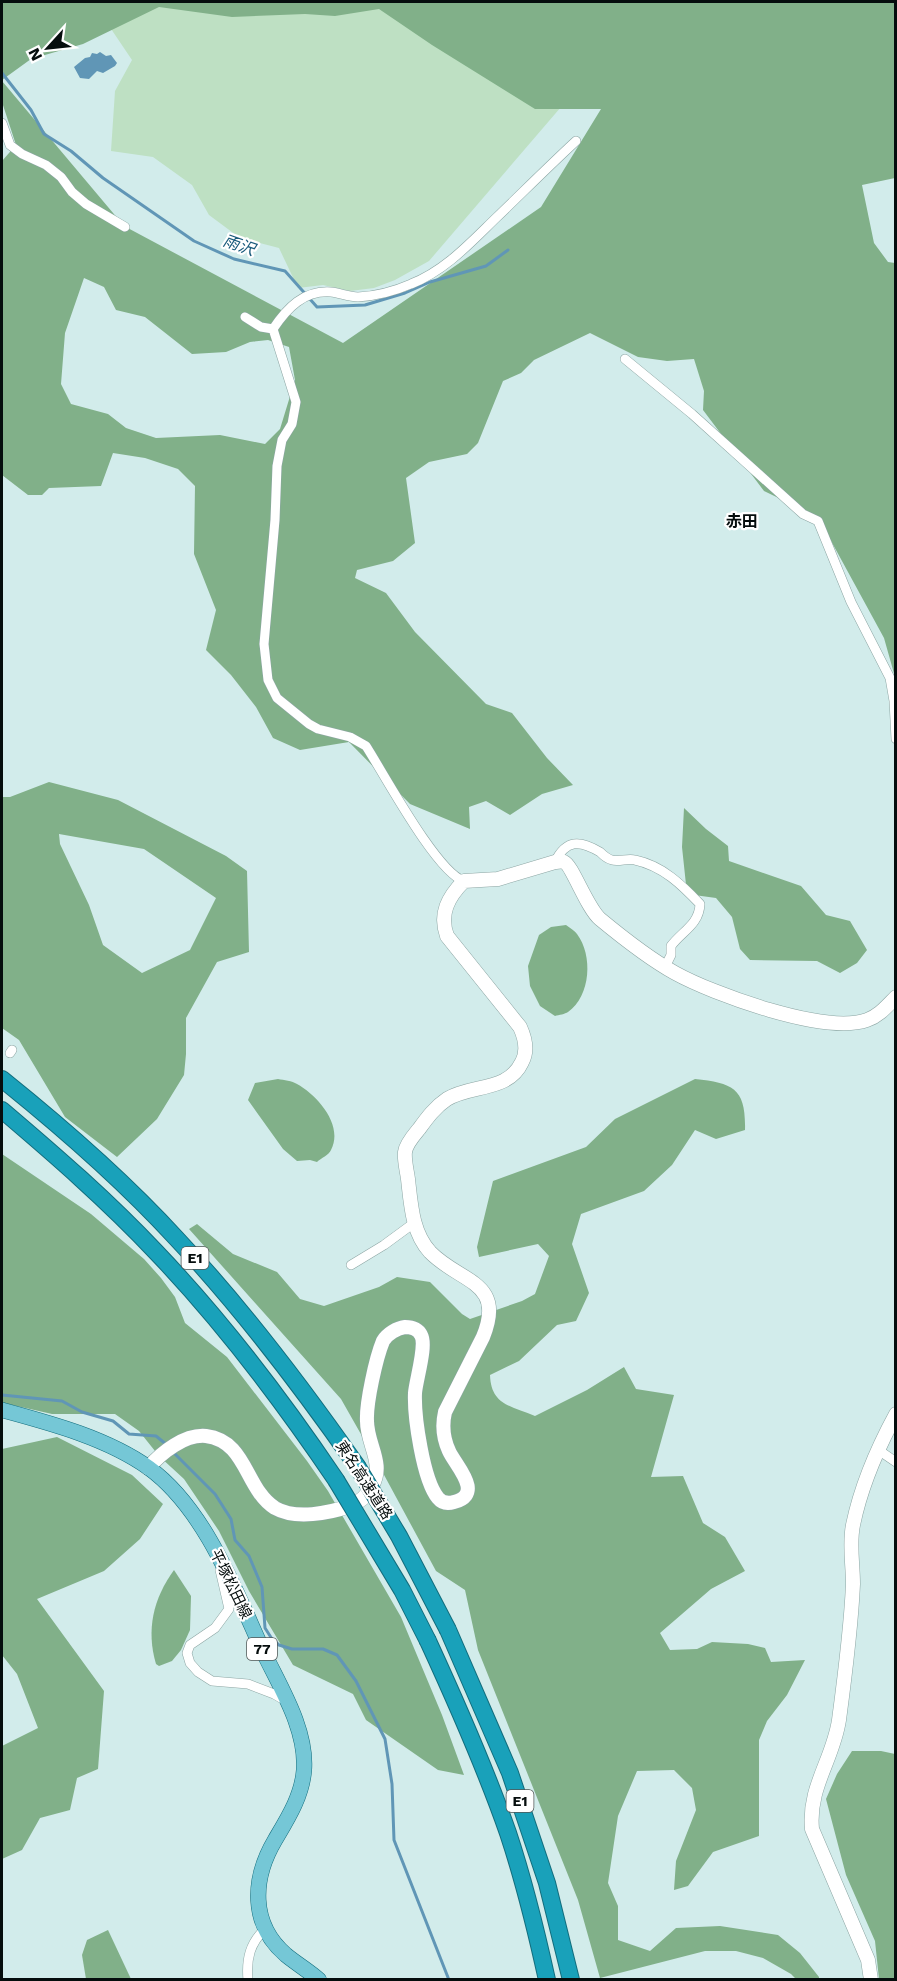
<svg xmlns="http://www.w3.org/2000/svg" width="897" height="1981" viewBox="0 0 897 1981" font-family="'Work Sans','Noto Sans JP',sans-serif">
<style>
.green{fill:#bee0c3}
.forest{fill:#81b089;fill-rule:evenodd}
.water{fill:#6096b6}
.lines{fill:none;stroke-linecap:round;stroke-linejoin:round}
.stream{stroke:#6096b6;stroke-width:3}
.street-casing{stroke:#8ca5a3;stroke-width:10}
.secondary-casing{stroke:#8ca5a3;stroke-width:15}
.primary-casing{stroke:#126d7d;stroke-width:16}
.highway-casing{stroke:#126d7d;stroke-width:18}
.street{stroke:#fff;stroke-width:9}
.secondary{stroke:#fff;stroke-width:14}
.primary{stroke:#75c7d6;stroke-width:15}
.highway{stroke:#19a1ba;stroke-width:16}
.highway-bridge-casing{stroke:#126d7d;stroke-width:18;stroke-linecap:butt}
.highway-bridge{stroke:#19a1ba;stroke-width:16}
.labels{text-anchor:middle;dominant-baseline:central;stroke-width:4.5;stroke-linejoin:round;paint-order:stroke}
.shield{fill:#fff;stroke:#505656;stroke-width:1.5}
.shield-label{font-size:14px;font-weight:bold;fill:#050d0d}
.street-label{font-size:15px;fill:#050d0d;stroke:#fff}
.water-label{font-size:16px;font-style:italic;fill:#1a5b7c;stroke:#fff}
.neighbourhood-label{font-size:16px;font-weight:bold;fill:#050d0d;stroke:#fff}
</style>
<rect width="100%" height="100%" fill="#d2eceb"/>
<polygon class="green" points="161,2 380,2 561,107 429,261 395,280 374,288 350,291 323,285 298,288 279,248 240,238 209,215 192,185 153,157 111,151 115,91 132,60 103,17"/>
<g class="forest">
<path d="M2 2H895V178L862 185 874 243 888 262 895 263V677L884 638 818 517 764 491 703 410 704 391 694 359 667 361 638 357 590 333 534 360 521 373 503 381 478 443 467 454 429 462 406 478 415 543 393 561 357 570 355 578 386 593 415 632 486 704 512 713 547 758 573 785 542 794 510 815 486 801 469 807 470 829 410 804 349 742 300 750 273 738 256 707 231 675 206 650 216 610 194 554 195 486 178 469 145 458 113 453 101 486 49 488 42 495H28L2 475V161L16 145 2 102V81L124 226 343 343 541 207 601 109H535L432 45 379 9 335 16 305 14 232 17 159 7 83 44 31 59 2 80ZM84 278 104 287 116 310 145 317 192 354 226 352 250 342 268 340 289 347 295 380 280 429 265 444 220 435 156 438 126 428 108 414 71 404 61 384 65 333Z"/>
<path d="M49 782 118 800 226 856 247 871 249 952 217 962 186 1018V1054L184 1075 157 1119 117 1157 65 1117 19 1040 2 1028V797H10ZM59 834 144 849 216 898 190 950 142 973 103 945 89 905 60 844Z"/>
<polygon points="684,808 706,829 728,846 729,861 801,886 826,915 850,921 867,950 857,963 840,973 817,961 750,960 740,949 732,917 716,898 687,894 682,847"/>
<path d="M566 925C570 928 575 931 577 934 593 955 591 996 568 1012 565 1014 559 1015 555 1016L540 1006 530 986 528 966 539 935 551 927Z"/>
<path d="M278 1079C284 1080 292 1081 297 1084 317 1095 344 1125 331 1150 329 1155 321 1158 317 1162L310 1160 297 1161 283 1149 248 1100 255 1083Z"/>
<path d="M695 1079C734 1083 746 1089 745 1130L716 1139 695 1130 672 1165 644 1191 581 1214 572 1244 589 1293 576 1321 557 1325 519 1361 490 1375C491 1405 511 1406 535 1416L587 1390 624 1367 636 1389 674 1395 651 1477 683 1476 703 1523 725 1537 745 1571 711 1589 660 1633 670 1650 697 1649 712 1642 748 1644 765 1648 771 1662 805 1660 787 1695 767 1721 759 1740V1836L713 1852 688 1886 674 1890 676 1861 696 1810 692 1788 674 1770 637 1771 618 1816 608 1883 618 1906V1940L650 1951 676 1928 720 1926 778 1935 800 1953 819 1977V1979H796L791 1974 763 1958 736 1951H705L600 1978 578 1900 478 1650 465 1590 436 1571 383 1473 341 1399 189 1229 197 1224 233 1254 277 1272 300 1299 324 1306 379 1287 397 1277 430 1282 462 1314 470 1319 522 1301 535 1294 549 1256 538 1244 479 1257 477 1247 493 1181 586 1147 615 1119Z"/>
<polygon points="2,1154 91,1214 144,1259 161,1278 175,1297 185,1323 227,1357 307,1461 328,1491 401,1617 442,1715 464,1775 438,1770 366,1720 353,1694 293,1665 249,1591 219,1531 184,1479 159,1456 139,1431 115,1414 52,1414 8,1404 2,1411"/>
<polygon points="57,1437 132,1475 163,1504 140,1539 104,1571 37,1599 104,1691 98,1769 77,1778 70,1810 40,1818 22,1850 2,1859 2,1746 38,1728 17,1674 2,1655 2,1449"/>
<path d="M174 1570 191 1596 190 1630 181 1650 172 1661 159 1666 156 1664C146 1630 153 1599 174 1570Z"/>
<polygon points="852,1751 881,1751 895,1754 895,1979 879,1979 875,1941 846,1875 826,1799 837,1774"/>
<polygon points="108,1930 131,1979 86,1979 82,1955 87,1940"/>
</g>
<polygon class="water" points="100,52 106,56 111,55 117,63 115,66 103,73 97,71 89,79 80,78 74,67 85,58 90,57 92,53 97,54"/>
<g class="lines">
<g class="stream">
<polyline points="2,73 31,110 44,134 71,151 103,178 194,241 234,259 285,271 317,307 365,305 405,293 430,282 486,266 508,250"/>
<polyline points="2,1395 62,1401 82,1412 113,1421 129,1434 156,1436 167,1445"/>
<polyline points="173,1452 215,1494 231,1519 235,1540 249,1556 262,1587 265,1628 272,1639 279,1645 292,1649 323,1649 337,1655 356,1681 385,1739 392,1784 394,1840 449,1980"/>
</g>
<defs>
<g id="street">
<polyline points="2,123 10,145 22,154 46,165 61,177 72,192 86,204 125,227"/>
<path d="M245 317 261 327 273 329 296 402 292 424 282 440 277 466 275 520 264 644 268 680 277 698 309 724 318 729 350 737 366 746C384 774 437 873 464 881"/>
<path d="M273 329C287 308 304 290 331 292 340 293 349 297 358 297 376 296 395 291 411 284 446 270 470 243 497 217 523 192 549 166 576 141"/>
<polyline points="625,359 692,414 803,514 818,521 851,602 890,678 894,701 896,739"/>
<path d="M555 862C566 839 580 840 600 852 603 855 608 859 612 860 619 862 628 858 635 860 663 866 682 885 700 904 699 925 682 931 671 946V955L665 967"/>
<polyline points="10,1053 12,1050"/>
<polyline points="351,1265 384,1245 414,1223"/>
<polyline points="877,1449 896,1462"/>
<polyline points="220,1570 229,1609 215,1628 190,1645 187,1653 190,1663 198,1672 212,1681 248,1684 274,1694 286,1701"/>
<path d="M248 1980C246 1959 250 1943 265 1929"/>
</g>
<g id="secondary">
<path d="M148 1468C162 1452 185 1434 206 1436 247 1441 245 1489 275 1508 296 1520 329 1513 350 1506 361 1502 367 1496 372 1486 385 1463 367 1445 367 1421 366 1403 376 1358 383 1341 387 1334 397 1328 405 1327 411 1327 418 1329 421 1335 427 1345 416 1380 415 1393 414 1416 423 1480 438 1498 442 1503 447 1504 454 1502 485 1494 455 1465 449 1451 443 1438 442 1425 445 1412L483 1337C506 1281 460 1283 430 1252 412 1232 411 1205 408 1179 407 1171 404 1160 405 1152 406 1144 414 1135 419 1129 427 1118 435 1107 447 1099 472 1084 508 1092 522 1062 528 1051 525 1038 520 1027L447 936C439 914 448 897 464 881L498 879 555 862C558 862 561 861 564 862 572 865 587 908 600 919 623 938 648 958 675 973 713 994 825 1035 867 1020 879 1016 887 1006 896 997"/>
<path d="M871 1980 868 1960 812 1829C808 1787 833 1760 839 1720 845 1675 851 1629 853 1584 853 1564 849 1544 853 1525 861 1486 877 1449 896 1414"/>
</g>
<path id="primary" d="M2 1410C50 1423 107 1438 149 1468 205 1509 235 1590 263 1651 280 1687 307 1729 304 1770 302 1796 288 1818 275 1840 252 1879 250 1924 286 1955 297 1964 309 1971 319 1980"/>
<g id="highway">
<path d="M2 1079C63 1128 123 1180 176 1238 243 1309 301 1386 357 1466"/>
<path d="M2 1110C55 1155 108 1201 156 1252 223 1322 282 1400 336 1480"/>
<polyline points="448,1630 510,1773 547,1883 571,1980"/>
<path d="M428 1641C457 1704 485 1767 508 1833 524 1881 536 1930 547 1980"/>
</g>
</defs>
<use href="#street" class="street-casing"/>
<use href="#secondary" class="secondary-casing"/>
<use href="#primary" class="primary-casing"/>
<use href="#highway" class="highway-casing"/>
<use href="#street" class="street"/>
<use href="#secondary" class="secondary"/>
<use href="#primary" class="primary"/>
<use href="#highway" class="highway"/>
<defs>
<g id="highway-bridge">
<polyline points="357,1466 399,1536 448,1630"/>
<polyline points="336,1480 402,1590 428,1641"/>
</g>
</defs>
<use href="#highway-bridge" class="highway-bridge-casing"/>
<use href="#highway-bridge" class="highway-bridge"/>
</g>
<g class="labels">
<g class="shield">
<rect x="181.5" y="1247" width="27" height="22" rx="4.5"/>
<rect x="247" y="1638" width="30" height="22" rx="4.5"/>
<rect x="506.5" y="1790" width="27" height="22" rx="4.5"/>
</g>
<g class="shield-label">
<text x="195" y="1258">E1</text>
<text x="262" y="1649">77</text>
<text x="520" y="1801">E1</text>
</g>
<g class="street-label">
<text transform="translate(364 1480) rotate(57)">東名高速道路</text>
<text transform="translate(231 1584) rotate(64)">平塚松田線</text>
</g>
<g class="water-label">
<text transform="translate(239 245) rotate(19)">雨沢</text>
</g>
<g class="neighbourhood-label">
<text x="742" y="521">赤田</text>
</g>
</g>
<rect width="897" height="1981" fill="none" stroke="#050d0d" stroke-width="6"/>
<g transform="translate(48 48) rotate(243)" stroke="#ffffff" stroke-width="4.5" paint-order="stroke">
<path d="M0-4.5L10 22L0 15L-10 22Z" fill="#050d0d"/>
<text y="-9" font-size="16" font-weight="bold" text-anchor="middle" fill="#050d0d">N</text>
</g>
</svg>
